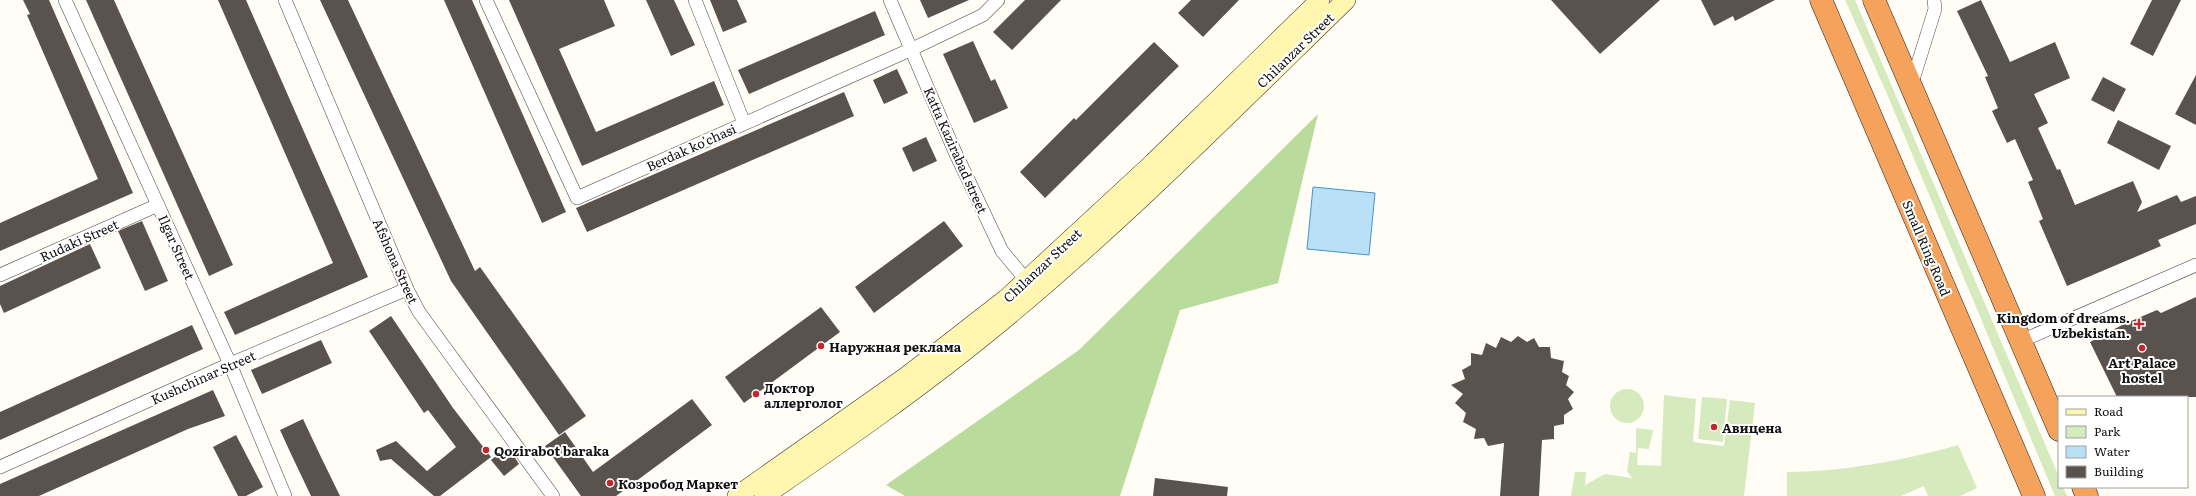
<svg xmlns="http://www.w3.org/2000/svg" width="2196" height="496" viewBox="0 0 2196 496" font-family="Literata,serif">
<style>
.green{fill:#d5ebbd}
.forest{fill:#b9dc9c}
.water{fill:#b9e0f7;stroke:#3f96cf}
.building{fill:#5a524d}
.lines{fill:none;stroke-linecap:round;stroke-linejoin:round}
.street-casing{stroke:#444;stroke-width:14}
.secondary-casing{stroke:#333;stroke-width:20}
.highway-casing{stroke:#222;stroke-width:23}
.street{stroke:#fff;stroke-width:13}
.secondary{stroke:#fff6b0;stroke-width:19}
.highway{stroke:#f5a25d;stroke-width:22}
.poi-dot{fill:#c4262e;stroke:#fff;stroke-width:1.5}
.labels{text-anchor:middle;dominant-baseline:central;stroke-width:4;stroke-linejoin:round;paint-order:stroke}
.street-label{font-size:13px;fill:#111;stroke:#fff}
.poi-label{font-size:13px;font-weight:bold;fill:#111;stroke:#fff;text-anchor:start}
</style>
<rect width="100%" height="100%" fill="#fffdf5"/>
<g class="green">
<polygon points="1845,0 1855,0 2059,477 2059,487 2063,487 2067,496 2055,496 1887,94"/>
<circle cx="1627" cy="406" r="17"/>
<polygon points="1664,395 1696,399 1693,442 1724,446 1730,400 1755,403 1744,496 1571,496 1575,472 1586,472 1585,485 1605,474 1632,478 1627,471 1630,452 1636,453 1636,428 1653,430 1649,449 1638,448 1637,465 1661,466"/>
<polygon points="1702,397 1727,399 1723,442 1698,439"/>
<path d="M1958 445 1977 488 1960 496H1928L1924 486 1901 496H1787V472C1841 472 1906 460 1958 445Z"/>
</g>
<polygon class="forest" points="1318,114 1278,283 1180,310 1120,496 905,496 886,485 1079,350"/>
<polygon class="water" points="1313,187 1375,193 1369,255 1307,249"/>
<g class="building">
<polygon points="23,0 49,0 133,193 0,251 0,223 98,179 27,15 30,14"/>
<polygon points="86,0 114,0 233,265 209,276"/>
<polygon points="218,0 246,0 368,277 235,335 224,312 333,263"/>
<polygon points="320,0 348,0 475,271 480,267 586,416 559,435 451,281"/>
<polygon points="444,0 472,0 566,212 542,223"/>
<polygon points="509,0 604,0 615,26 559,49 596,132 714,81 724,105 582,166"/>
<polygon points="646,0 674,0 695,45 671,56"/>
<polygon points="710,0 737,0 747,22 723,32"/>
<polygon points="920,0 969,0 928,18"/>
<polygon points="1025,0 1061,0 1012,50 993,32"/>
<polygon points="1191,0 1239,0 1203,37 1178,13"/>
<polygon points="1551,0 1660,0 1600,54"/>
<polygon points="1701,0 1775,0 1735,21 1733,16 1714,26"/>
<polygon points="1981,0 2010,62 2055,42 2070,78 2034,94 2048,123 2038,128 2057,170 2060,169 2075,205 2133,181 2142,202 2137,212 2177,195 2181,202 2196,196 2196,224 2158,240 2161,246 2067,286 2039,221 2043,219 2028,182 2033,180 2015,139 2007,143 1992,111 1998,108 1985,77 1988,76 1957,11"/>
<polygon points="2152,0 2181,0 2153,56 2130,44"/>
<polygon points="875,11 885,35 749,94 738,70"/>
<polygon points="973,41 991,81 995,79 1008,108 974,123 943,54"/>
<polygon points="1154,42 1179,66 1045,198 1020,172 1074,118 1076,120"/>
<polygon points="897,69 908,93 884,104 873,80"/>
<polygon points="2196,75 2196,125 2175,114"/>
<polygon points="2103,77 2126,89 2114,112 2091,100"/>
<polygon points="844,92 854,116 587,232 576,208"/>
<polygon points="2118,120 2171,146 2159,170 2107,143"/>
<polygon points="926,137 937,161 913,172 902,148"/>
<polygon points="142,221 168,281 145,291 118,231"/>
<polygon points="944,221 963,246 874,313 855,287"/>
<polygon points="90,244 101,268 4,313 0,304 0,286"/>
<polygon points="2196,297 2196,397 2117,397 2090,342 2124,324 2157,310 2161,313"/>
<polygon points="821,307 840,332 744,403 725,377"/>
<polygon points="391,316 453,408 491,457 440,496 434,496 391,459 380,461 376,450 396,441 427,471 456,447 428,410 424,413 369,331"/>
<polygon points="192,325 203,349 0,440 0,412"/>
<polygon points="1518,336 1527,342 1534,338 1539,347 1550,347 1551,358 1564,361 1562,372 1569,376 1566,385 1574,392 1568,399 1573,409 1564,415 1564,424 1554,426 1554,439 1542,440 1539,496 1500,496 1504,443 1488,446 1484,438 1474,439 1476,429 1463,422 1466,413 1455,403 1463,394 1451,385 1465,379 1462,370 1471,365 1471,353 1482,355 1486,343 1496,348 1501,337 1511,342"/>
<polygon points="321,340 332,363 262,394 251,370"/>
<polygon points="213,390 225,416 188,429 39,496 0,496 0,484"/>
<polygon points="692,399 712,425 616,496 581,496 545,446 565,432 593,472"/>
<polygon points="303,419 320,455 340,496 311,496 291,454 280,430"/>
<polygon points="236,435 263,487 246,496 238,496 213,447"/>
<polygon points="508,447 519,464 504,476 491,460"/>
<polygon points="1155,478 1228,487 1227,496 1153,496"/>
</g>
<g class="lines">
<defs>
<g id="street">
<polyline points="65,0 230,364 285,496"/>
<polyline points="285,0 407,289 419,312 553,496"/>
<polyline points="486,0 577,198 912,49 983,15 998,0"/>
<polyline points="695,0 744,123"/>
<polyline points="890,0 955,152 1002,251 1031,286"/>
<polyline points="1911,86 1935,9 1934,0"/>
<polyline points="0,275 158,205"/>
<polyline points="2021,341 2196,265"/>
<polyline points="0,467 230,364 407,289"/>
</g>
<g id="secondary">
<polyline points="737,496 907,376 1006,299 1153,163 1320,0"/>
<path d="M764 496C841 443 919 389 991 330 1116 228 1230 113 1346 0"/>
</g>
<g id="highway">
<polyline points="1821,0 2034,496"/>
<polyline points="1874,0 2059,430"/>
<polyline points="2083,487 2087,496"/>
</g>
</defs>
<use href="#street" class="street-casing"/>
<use href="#secondary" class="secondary-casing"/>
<use href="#highway" class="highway-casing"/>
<use href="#street" class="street"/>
<use href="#secondary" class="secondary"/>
<use href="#highway" class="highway"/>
</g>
<g class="poi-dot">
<path d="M2137 318h4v4h4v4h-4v4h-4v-4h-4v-4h4z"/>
<circle cx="821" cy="346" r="4"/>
<circle cx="2142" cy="348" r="4"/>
<circle cx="756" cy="394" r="4"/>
<circle cx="1714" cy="427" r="4"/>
<circle cx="486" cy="450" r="4"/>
<circle cx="610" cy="483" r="4"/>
</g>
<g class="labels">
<g class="street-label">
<text transform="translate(1295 50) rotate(-44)">Chilanzar Street</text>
<text transform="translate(691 147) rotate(-24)">Berdak ko'chasi</text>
<text transform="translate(956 150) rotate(66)">Katta Kazirabad street</text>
<text transform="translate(79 240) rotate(-24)">Rudaki Street</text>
<text transform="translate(177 247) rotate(66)">Ilgar Street</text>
<text transform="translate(1927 248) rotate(67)">Small Ring Road</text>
<text transform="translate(396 261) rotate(66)">Afshona Street</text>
<text transform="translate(1042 265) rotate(-43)">Chilanzar Street</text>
<text transform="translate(203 377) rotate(-24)">Kushchinar Street</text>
</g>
<g class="poi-label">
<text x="2130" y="317" text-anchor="end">Kingdom of dreams.<tspan x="2130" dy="15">Uzbekistan.</tspan></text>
<text x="829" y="346">Наружная реклама</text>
<text x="2142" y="362" text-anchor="middle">Art Palace<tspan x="2142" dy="15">hostel</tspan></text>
<text x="764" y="387">Доктор<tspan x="764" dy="15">аллерголог</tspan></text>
<text x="1722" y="427">Авицена</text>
<text x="494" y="450">Qozirabot baraka</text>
<text x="618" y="483">Козробод Маркет</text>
</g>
</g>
<rect x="2058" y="396" width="130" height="92" fill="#ffffff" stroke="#a0a0a0"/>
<rect x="2066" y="409" width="20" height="6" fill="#fff6b0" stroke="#a0a0a0"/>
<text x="2094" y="416" font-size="12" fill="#111111">Road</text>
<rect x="2066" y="426" width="20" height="12" fill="#d5ebbd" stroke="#a0a0a0"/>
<text x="2094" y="436" font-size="12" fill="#111111">Park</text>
<rect x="2066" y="446" width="20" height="12" fill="#b9e0f7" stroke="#a0a0a0"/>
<text x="2094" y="456" font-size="12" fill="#111111">Water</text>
<rect x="2066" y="466" width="20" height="12" fill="#5a524d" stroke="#a0a0a0"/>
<text x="2094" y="476" font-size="12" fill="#111111">Building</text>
</svg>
